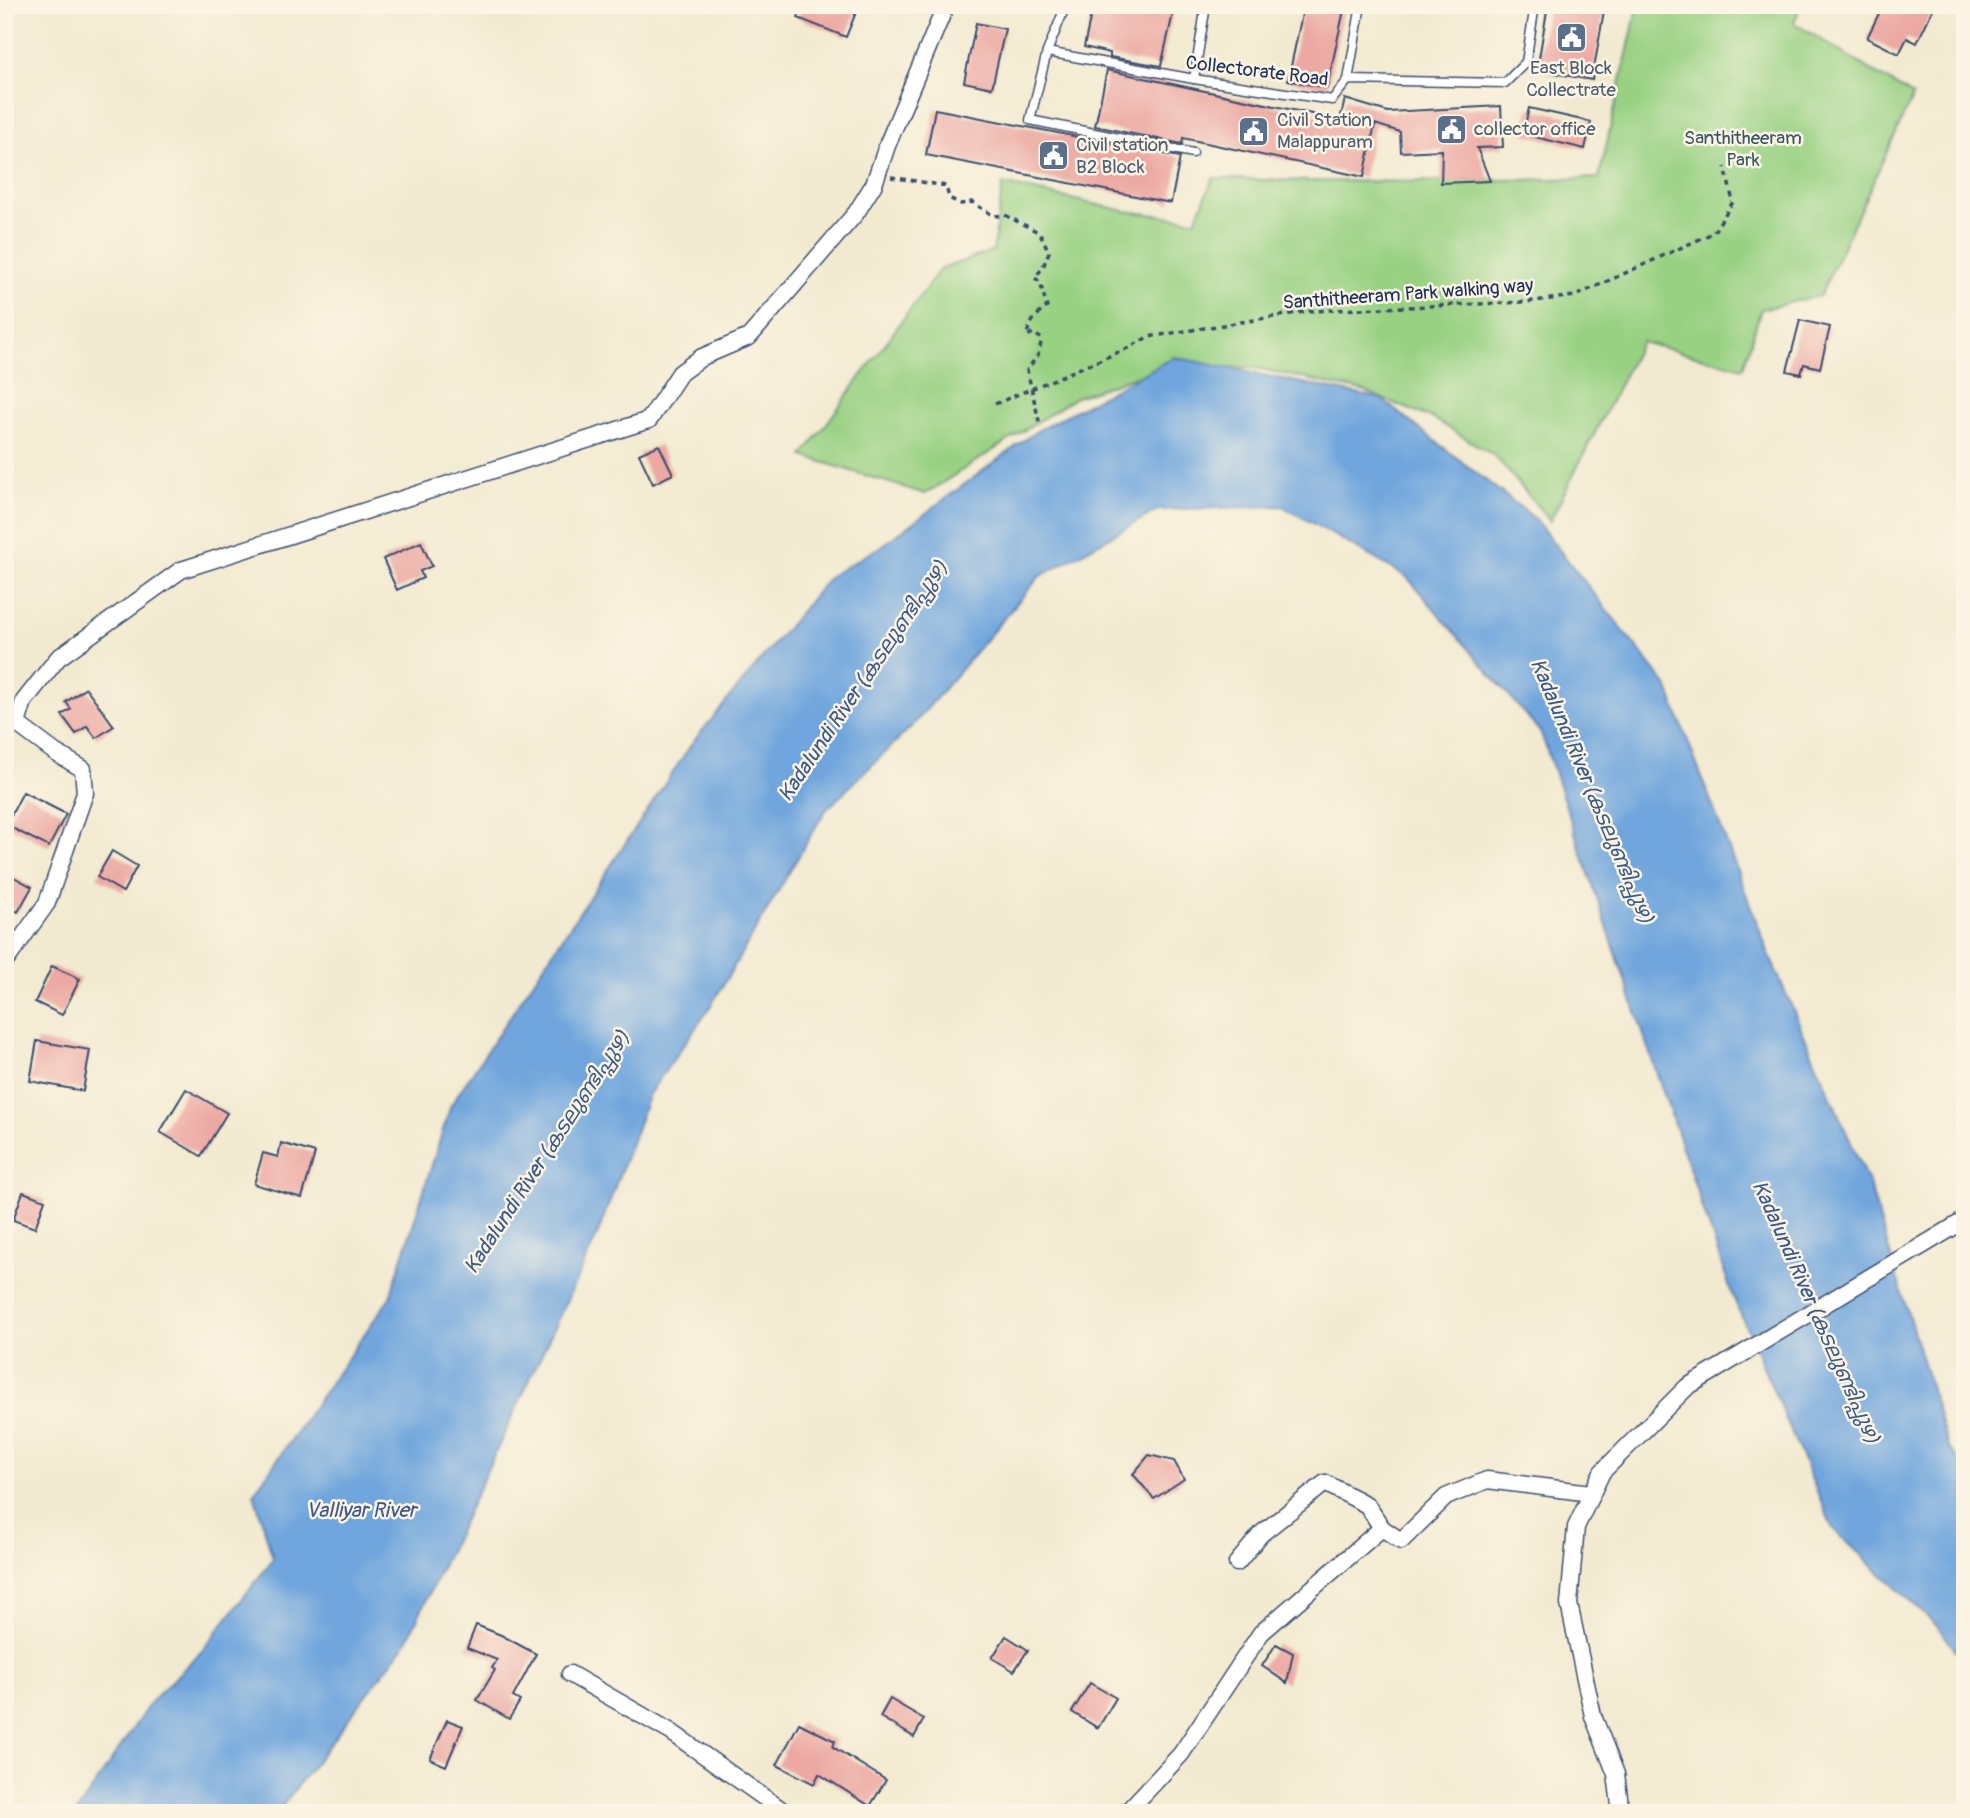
<svg xmlns="http://www.w3.org/2000/svg" width="1970" height="1818" viewBox="0 0 1970 1818" font-family="Pangolin,'Noto Sans Malayalam',sans-serif">
<style>
.green{fill:#99d183;stroke:#5a8070;stroke-width:2}
.water{fill:#70a6dd;stroke:#466a9e;stroke-width:2}
.building{fill:#eca9a3}
.lines{fill:none;stroke-linecap:round;stroke-linejoin:round}
.lane-casing{stroke:#3b4b6f;stroke-width:11}
.street-casing{stroke:#3b4b6f;stroke-width:19}
.path{stroke:#3b4b6f;stroke-width:3.5;stroke-dasharray:5 5;stroke-linecap:butt}
.lane{stroke:#fff;stroke-width:8}
.street{stroke:#fff;stroke-width:16}
.labels{text-anchor:middle;dominant-baseline:central;stroke-width:5;stroke-linejoin:round;paint-order:stroke}
.service-label{font-size:19px;fill:#4e5e75;stroke:#fcf5e5;text-anchor:start}
.street-label{font-size:19px;fill:#1b2f5e;stroke:#fcf5e5}
.park-label{font-size:19px;fill:#3a5867;stroke:#fcf5e5}
.water-label{font-size:21px;font-style:italic;fill:#39598a;stroke:#fcf5e5}
</style>
<rect width="100%" height="100%" fill="#fcf5e5"/>
<filter id="ink" filterUnits="userSpaceOnUse"><feTurbulence type="fractalNoise" baseFrequency=".0143" numOctaves="2"/><feDisplacementMap in="SourceGraphic" scale="14" xChannelSelector="R" yChannelSelector="G"/><feConvolveMatrix kernelMatrix="1 2 1 2 8 2 1 2 1" color-interpolation-filters="sRGB"/></filter>
<filter id="wash" filterUnits="userSpaceOnUse"><feTurbulence type="fractalNoise" baseFrequency=".00686" numOctaves="4" result="noise"/><feDisplacementMap in="SourceGraphic" scale="28" xChannelSelector="R" yChannelSelector="G"/><feGaussianBlur stdDeviation="1.57" result="paint"/><feColorMatrix in="noise" values="0 0 0 0 0 0 0 0 0 0 0 0 0 0 0 0 0 1.4 0 .05"/><feComposite in="paint" operator="in"/></filter>
<g filter="url(#wash)">
<rect width="100%" height="100%" fill="#f2ead0"/>
<path class="green" d="M1638 5H1801L1794 23 1913 96 1820 296 1761 309 1743 368 1641 342 1550 521 1496 457 1434 419 1363 391 1256 368 1167 365 1076 397 925 494 803 456 940 269 993 251 1003 184 1125 211 1196 220 1213 178C1342 184 1470 181 1599 178Z"/>
<polygon class="water" points="1174,357 1381,399 1534,518 1667,686 1770,957 1869,1184 1948,1446 1965,1469 1965,1662 1937,1626 1833,1529 1732,1294 1541,733 1407,577 1282,506 1158,510 1039,577 915,723 825,811 709,1009 649,1094 597,1236 406,1643 277,1813 76,1813 153,1699 202,1651 273,1559 254,1493 390,1297 451,1105 693,742 830,576 883,545 1035,432"/>
<g id="blocks">
<g class="building">
<polygon points="803,5 859,5 846,37 798,18"/>
<polygon points="1093,5 1112,5 1130,9 1131,5 1175,5 1161,66 1110,57 1110,53 1084,47"/>
<polygon points="1304,5 1345,5 1327,88 1288,80"/>
<polygon points="1548,5 1605,5 1592,80 1537,70"/>
<polygon points="1883,5 1898,11 1901,5 1935,5 1917,43 1907,38 1899,54 1867,38"/>
<polygon points="976,23 1005,29 992,88 964,82"/>
<polygon points="1107,70 1340,120 1345,99 1388,112 1501,106 1503,147 1477,148 1490,181 1441,183 1442,150 1401,152 1400,132 1375,124 1364,177 1183,138 1182,144 1095,126"/>
<polygon points="1529,108 1591,122 1585,149 1523,134"/>
<polygon points="935,109 1180,157 1171,203 926,155"/>
<polygon points="1800,320 1830,327 1820,368 1804,364 1801,374 1787,371"/>
<polygon points="659,445 673,474 653,484 639,454"/>
<polygon points="421,542 432,566 420,571 423,578 397,590 383,559"/>
<polygon points="86,688 114,726 96,738 87,726 76,734 62,715 71,709 66,702"/>
<polygon points="23,792 66,814 49,847 6,825"/>
<polygon points="112,851 137,866 123,892 97,877"/>
<polygon points="5,872 32,887 18,912 5,905"/>
<polygon points="52,966 80,979 62,1015 35,1002"/>
<polygon points="37,1041 90,1050 83,1091 30,1081"/>
<polygon points="186,1089 227,1113 201,1156 160,1132"/>
<polygon points="281,1143 315,1153 302,1198 254,1184 263,1153 278,1157"/>
<polygon points="23,1192 45,1200 35,1228 13,1220"/>
<polygon points="1149,1455 1174,1461 1184,1479 1154,1499 1133,1474"/>
<polygon points="476,1625 501,1635 536,1654 513,1697 520,1701 509,1719 477,1700 495,1670 492,1668 497,1660 467,1648"/>
<polygon points="1006,1636 1028,1650 1014,1671 992,1658"/>
<polygon points="1276,1644 1293,1653 1287,1683 1262,1666"/>
<polygon points="1090,1683 1116,1698 1098,1728 1072,1712"/>
<polygon points="890,1699 924,1719 914,1737 880,1717"/>
<polygon points="447,1720 463,1726 446,1766 430,1759"/>
<polygon points="799,1723 835,1741 833,1747 886,1780 870,1806 819,1774 814,1784 777,1765"/>
</g>
</g>
</g>
<g filter="url(#ink)">
<use href="#blocks" fill-opacity="0" stroke="#3b4b6f" stroke-width="2"/>
<g class="lines">
<defs>
<g id="lane">
<polyline points="1066,5 1047,52 1194,79 1332,100 1348,80 1505,83 1526,62 1535,5"/>
<polyline points="1047,52 1030,120 1193,153"/>
<polyline points="1194,79 1206,5"/>
<polyline points="1348,80 1361,5"/>
</g>
<g id="street">
<polyline points="5,715 56,753 83,769 85,793 47,903 5,962"/>
<polyline points="17,724 24,701 58,658 181,570 649,420 680,373 702,357 749,337 856,213 874,184 888,143 946,5"/>
<polyline points="1237,1563 1261,1534 1325,1483 1367,1505 1382,1528"/>
<polyline points="570,1674 671,1732 786,1813"/>
<polyline points="1126,1813 1181,1754 1261,1633 1382,1528 1401,1541 1446,1497 1487,1480 1591,1493"/>
<polyline points="1621,1813 1616,1774 1593,1716 1569,1604 1576,1527 1602,1472 1687,1387 1965,1220"/>
</g>
</defs>
<use href="#lane" class="lane-casing"/>
<use href="#street" class="street-casing"/>
<g class="path">
<path d="M891 177 946 186 949 198 961 204 972 202 994 216 1005 215 1040 233 1049 252 1043 267 1035 278 1040 282 1047 307C1037 314 1028 324 1027 336L1033 333 1042 339 1038 355 1027 370 1040 425"/>
<polyline points="995,404 1126,349 1148,337 1310,311 1526,302 1575,296 1713,233 1733,202 1725,167"/>
</g>
<use href="#lane" class="lane"/>
<use href="#street" class="street"/>
</g>
</g>
<defs>
<symbol id="civic-square" viewBox="-11 -11 22 22"><rect x="-9" y="-9" width="18" height="18" rx="4" fill="#5c6f8a" stroke="#fcf5e5"/><path d="M-.6-6.5H3V-4.5H.6V-3L4-1V1h2V6H-6V1h2V-1L-.6-3ZM-1.2 2.5V6h2.4V2.5Z" fill="#fff"/></symbol>
</defs>
<g fill-rule="evenodd">
<use href="#civic-square" x="1554" y="20" width="35" height="35"/>
<use href="#civic-square" x="1434" y="112" width="35" height="35"/>
<use href="#civic-square" x="1236" y="114" width="35" height="35"/>
<use href="#civic-square" x="1036" y="138" width="35" height="35"/>
</g>
<g class="labels">
<g class="service-label">
<text x="1571" y="68" text-anchor="middle">East Block<tspan x="1571" dy="22">Collectrate</tspan></text>
<text x="1277" y="120">Civil Station<tspan x="1277" dy="22">Malappuram</tspan></text>
<text x="1474" y="129">collector office</text>
<text x="1076" y="145">Civil station<tspan x="1076" dy="22">B2 Block</tspan></text>
</g>
<g class="street-label">
<text transform="translate(1257 71) rotate(7)">Collectorate Road</text>
<text transform="translate(1408 294) rotate(-4)">Santhitheeram Park walking way</text>
</g>
<g class="park-label">
<text x="1743" y="138">Santhitheeram<tspan x="1743" dy="22">Park</tspan></text>
</g>
<g class="water-label">
<text transform="translate(863 681) rotate(-56)">Kadalundi River (കടലുണ്ടിപ്പുഴ)</text>
<text transform="translate(1592 791) rotate(67)">Kadalundi River (കടലുണ്ടിപ്പുഴ)</text>
<text transform="translate(547 1152) rotate(-57)">Kadalundi River (കടലുണ്ടിപ്പുഴ)</text>
<text transform="translate(1816 1312) rotate(66)">Kadalundi River (കടലുണ്ടിപ്പുഴ)</text>
<text x="361" y="1510">Valliyar River</text>
</g>
</g>
<rect width="1970" height="1818" fill="none" stroke="#fcf5e5" stroke-width="28"/>
</svg>
